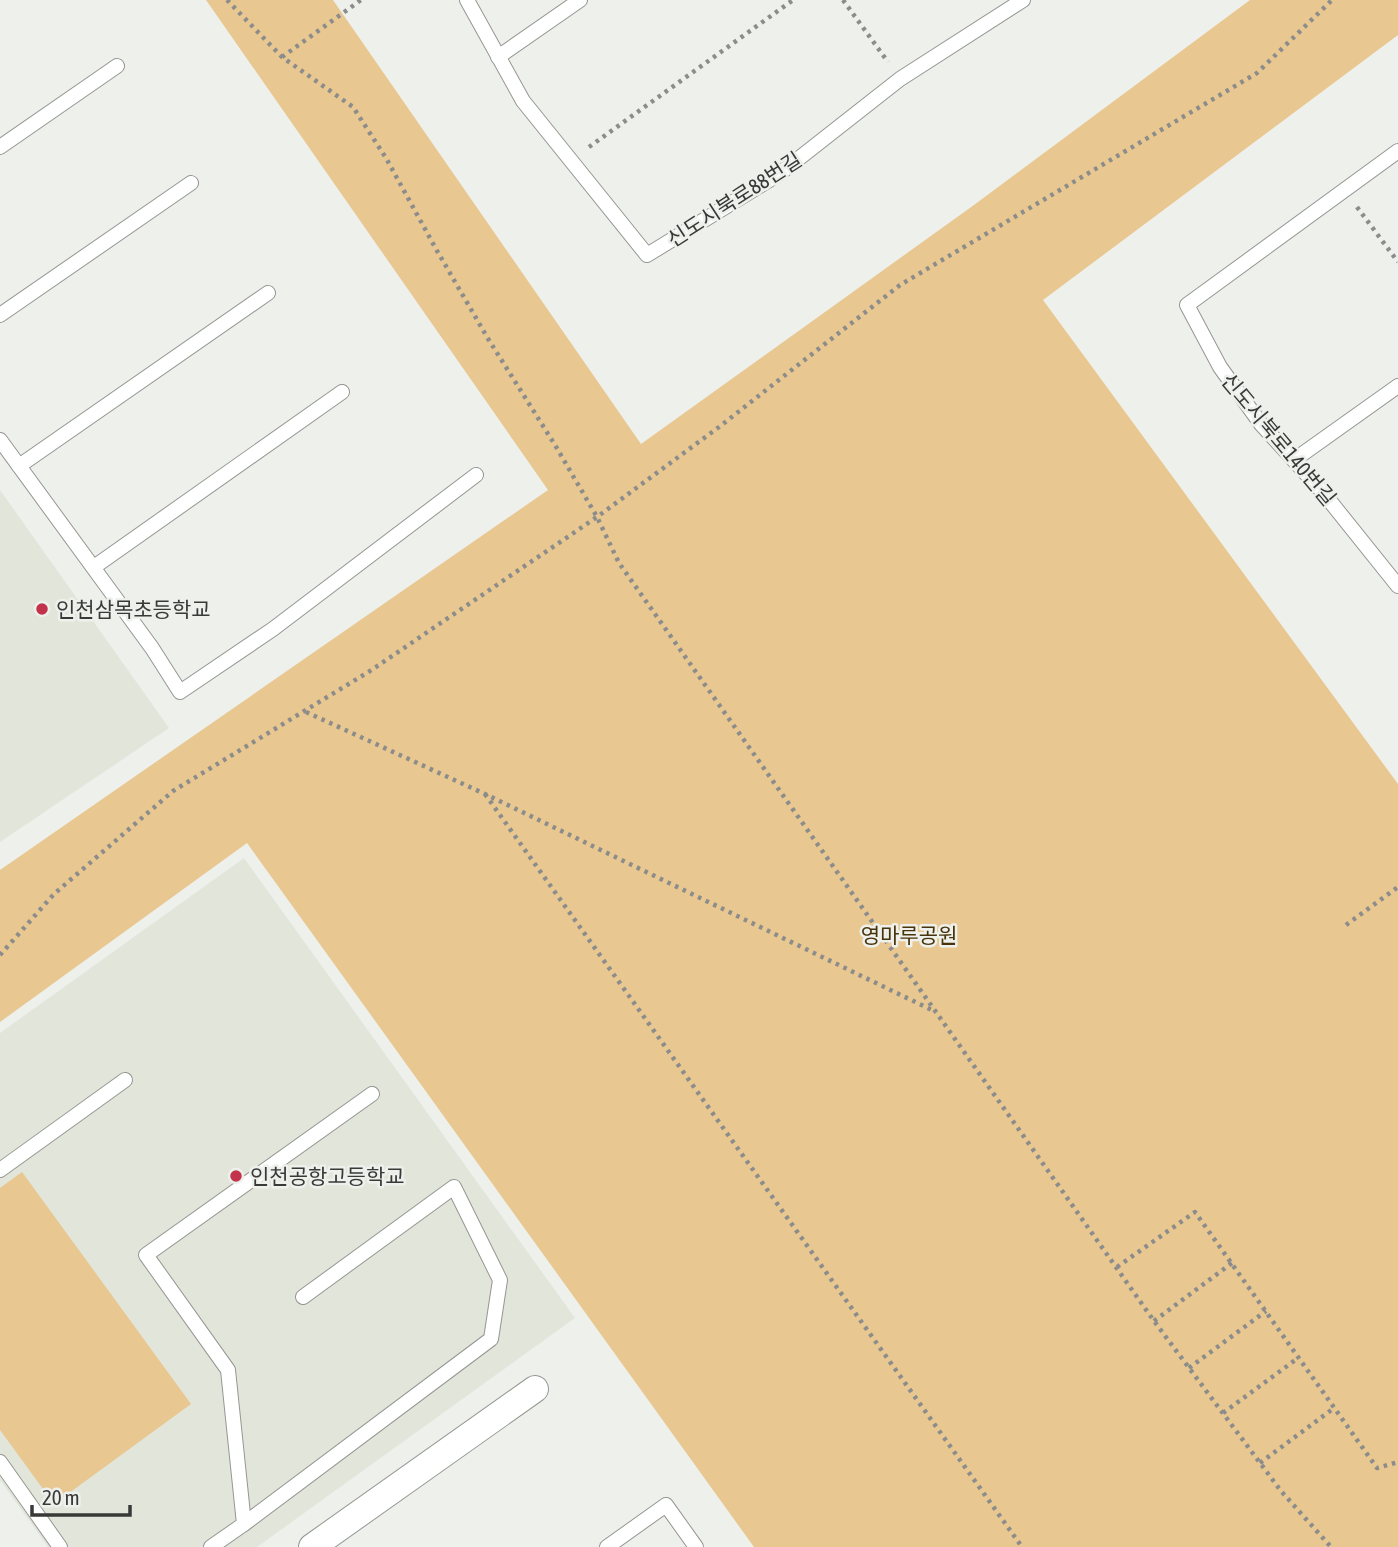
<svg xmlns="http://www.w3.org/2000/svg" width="1398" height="1547" viewBox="0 0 1398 1547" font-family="'Asap Condensed','Noto Sans KR',sans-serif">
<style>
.built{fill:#e2e5da}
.green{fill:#e8c791}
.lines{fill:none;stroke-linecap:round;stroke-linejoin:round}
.service-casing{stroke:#959692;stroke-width:16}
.minor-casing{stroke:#959692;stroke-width:28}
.path{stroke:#8c8d8b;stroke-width:4.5;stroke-dasharray:3.5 5;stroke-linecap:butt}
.service{stroke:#fff;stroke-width:14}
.minor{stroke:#fff;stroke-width:26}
.poi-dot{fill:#c2324a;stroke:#eef0ec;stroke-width:2.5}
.labels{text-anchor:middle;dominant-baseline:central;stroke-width:5;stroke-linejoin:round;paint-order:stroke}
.street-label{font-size:21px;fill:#393938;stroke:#eef0ec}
.poi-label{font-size:21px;fill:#393938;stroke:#eef0ec;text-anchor:start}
.park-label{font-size:21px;fill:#48330a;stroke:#eef0ec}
</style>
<rect width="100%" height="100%" fill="#eef0ec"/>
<g class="built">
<polygon points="0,490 169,728 0,842"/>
<polygon points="244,858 575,1318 257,1547 48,1547 0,1480 0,1033"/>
</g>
<g class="green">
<polygon points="206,0 333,0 641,444 974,205 1250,0 1398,0 1398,35 1043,300 1398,784 1398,1547 754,1547 247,843 0,1022 0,870 548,490"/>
<polygon points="22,1172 191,1404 54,1504 0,1430 0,1188"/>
</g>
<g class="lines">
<defs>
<g id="service">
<polyline points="467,0 523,101 647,255 779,174 900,79 1023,0"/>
<polyline points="498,57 580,0"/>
<polyline points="0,147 117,66"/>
<polyline points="1398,151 1187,305 1220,367 1261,424 1321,490 1398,586"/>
<polyline points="0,315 191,183"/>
<polyline points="0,440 152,648 180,692 273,629 476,475"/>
<polyline points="1294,460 1398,386"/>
<polyline points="19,466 268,293"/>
<polyline points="94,567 342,392"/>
<polyline points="0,1170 125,1080"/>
<polyline points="0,1462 60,1547"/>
<polyline points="244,1524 491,1339 500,1280 454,1187 303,1297"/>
<polyline points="211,1547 244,1524 228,1370 146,1255 372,1094"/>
<polyline points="607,1547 666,1505 696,1547"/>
</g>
<polyline id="minor" points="312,1547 535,1389"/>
</defs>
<use href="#service" class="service-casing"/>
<use href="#minor" class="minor-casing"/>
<g class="path">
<polyline points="227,0 282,57 353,107 386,158 436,249 487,337 555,445 597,517 619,563 1154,1321 1281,1491 1331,1547"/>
<polyline points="843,0 888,62"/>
<polyline points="282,57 361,0"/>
<polyline points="589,147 793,0"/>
<polyline points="1357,207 1398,262"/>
<polyline points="306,712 485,794 936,1012"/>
<polyline points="485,794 1022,1547"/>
<polyline points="1346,925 1398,887"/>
<polyline points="0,955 54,894 173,791 370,671 597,517 719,427 900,285 1257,73 1332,0"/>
<polyline points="1117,1267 1195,1212 1377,1468 1398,1462"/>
<polyline points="1154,1321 1232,1263"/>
<polyline points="1189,1368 1266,1311"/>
<polyline points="1223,1413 1298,1358"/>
<polyline points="1260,1463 1334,1408"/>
</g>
<use href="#service" class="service"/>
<use href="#minor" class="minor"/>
</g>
<g class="poi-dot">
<circle cx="42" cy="609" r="7"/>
<circle cx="236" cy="1176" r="7"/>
</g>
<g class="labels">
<g class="street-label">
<text transform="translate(734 199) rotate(-33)">신도시북로88번길</text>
<text transform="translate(1279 439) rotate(50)">신도시북로140번길</text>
</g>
<g class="poi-label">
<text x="56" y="609">인천삼목초등학교</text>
<text x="250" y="1176">인천공항고등학교</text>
</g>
<g class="park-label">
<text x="909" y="935">영마루공원</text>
</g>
</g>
<path d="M32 1505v10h98v-10" fill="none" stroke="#393938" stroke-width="3.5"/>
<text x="42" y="1505" font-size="21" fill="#393938" stroke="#eef0ec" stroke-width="5" paint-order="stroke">20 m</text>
</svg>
